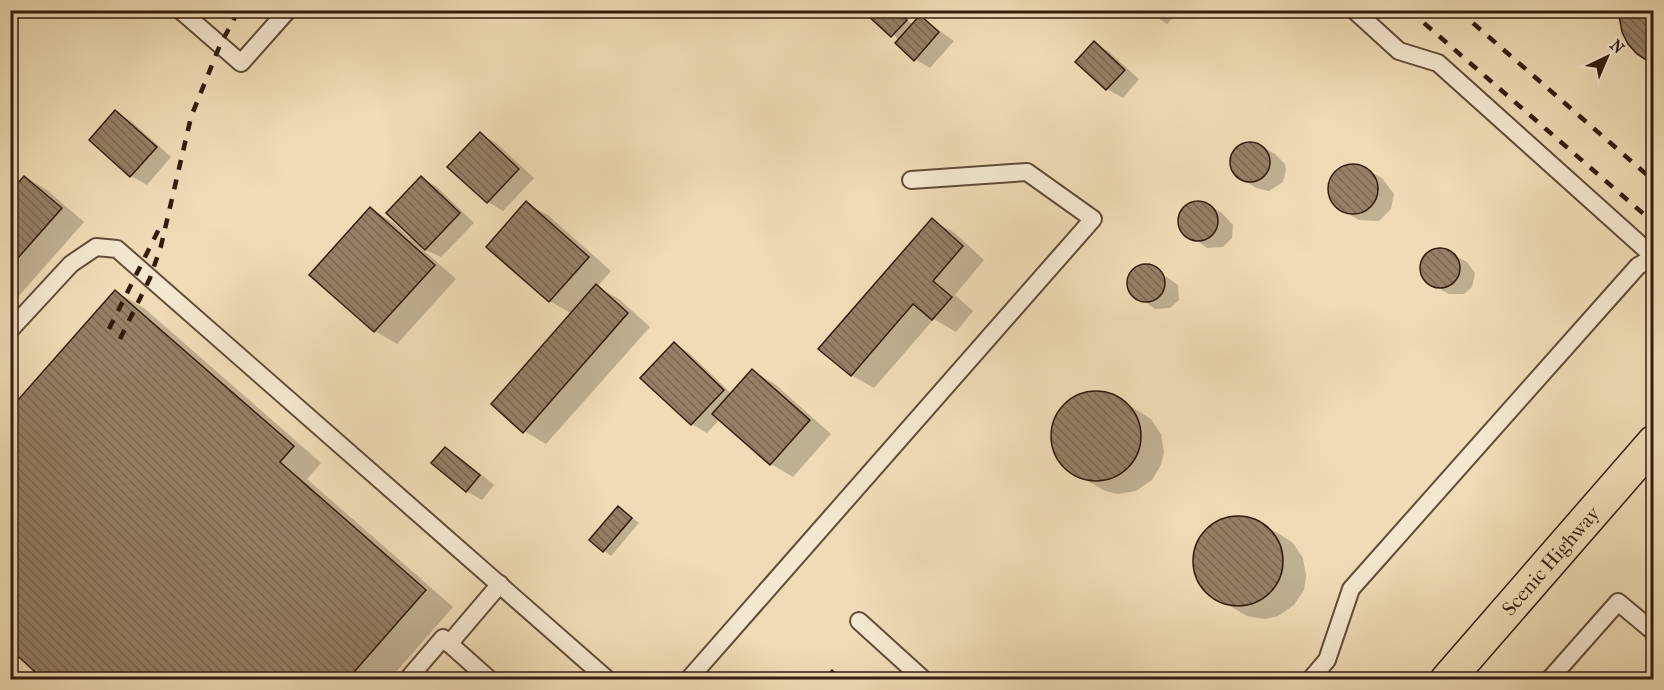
<svg xmlns="http://www.w3.org/2000/svg" width="1664" height="690" viewBox="0 0 1664 690" font-family="'IM FELL French Canon',serif">
<style>
.shadow{fill:#0003}
.building{fill:url(#building-back-hatch);stroke:#331c0d;stroke-width:1.5}
.lines{fill:none;stroke-linecap:round;stroke-linejoin:round}
.lane-casing{stroke:#624c37;stroke-width:20}
.primary-casing{stroke:#331c0d;stroke-width:36}
.lane{stroke:#f5e8d0;stroke-width:16}
.primary{stroke:#efdcb6;stroke-width:33}
.rail{stroke:#331c0d;stroke-width:4.5;stroke-dasharray:10 10;stroke-linecap:butt}
.labels{text-anchor:middle;dominant-baseline:central;stroke-width:5;stroke-linejoin:round;paint-order:stroke}
.street-label{font-size:20px;fill:#331c0d;stroke:#f5e8d0}
</style>
<defs>
<pattern id="building-back-hatch" width="6" height="6" patternUnits="userSpaceOnUse" patternTransform="scale(1.5)"><rect width="6" height="6" fill="#958065"/><path d="M-1 5l2 2M0 0l6 6M5-1l2 2" fill="none" stroke="#7a6852"/></pattern>
</defs>
<rect width="100%" height="100%" fill="#efdcb6"/>
<filter id="stains"><feTurbulence type="fractalNoise" baseFrequency=".00333" numOctaves="4"/><feColorMatrix values="0 0 0 0 .2 0 0 0 0 .09 0 0 0 0 .02 0 0 0 .5 -.17"/></filter>
<radialGradient id="worn" r=".72"><stop offset=".6" stop-color="#630" stop-opacity="0"/><stop offset="1" stop-color="#630" stop-opacity=".3"/></radialGradient>
<g class="shadow">
<polygon points="10,10 24,10 10,26"/>
<polygon points="872,10 897,10 913,25 920,17 954,41 930,68 915,59"/>
<polygon points="1146,10 1175,10 1177,12 1167,24"/>
<polygon points="1094,43 1109,52 1139,79 1123,98 1107,89"/>
<polygon points="115,112 131,121 171,157 147,185 131,176 91,140"/>
<polygon points="480,134 496,143 534,178 503,211 488,202"/>
<polygon points="1242,145 1259,145 1275,154 1285,164 1286,170 1283,182 1269,191 1256,188 1240,178 1232,168 1233,155"/>
<polygon points="1357,165 1382,178 1394,194 1391,209 1379,221 1359,220 1343,211 1330,195 1329,186 1333,176 1347,166"/>
<polygon points="25,177 47,190 84,222 10,306 10,194"/>
<polygon points="422,178 437,187 474,223 441,257 421,248 456,279 397,344 375,331 312,275 371,209 393,222 410,238"/>
<polygon points="526,203 549,216 611,271 597,287 619,299 650,327 546,444 524,431 572,314 550,301 488,246"/>
<polygon points="1206,203 1222,213 1233,225 1232,238 1223,247 1207,248 1181,229 1181,213 1190,204"/>
<polygon points="932,220 955,233 984,260 955,295 973,311 956,332 934,319 874,388 851,375"/>
<polygon points="1436,251 1450,253 1467,262 1475,273 1472,287 1464,294 1449,294 1433,285 1423,273 1425,258"/>
<polygon points="1138,267 1153,267 1178,285 1179,300 1170,308 1155,309 1130,291 1130,276"/>
<polygon points="116,292 144,308 321,463 307,479 453,607 389,680 48,680"/>
<polygon points="674,344 689,353 732,394 752,371 775,384 831,434 793,477 771,464 720,419 707,433 692,424"/>
<polygon points="1093,393 1112,395 1135,409 1151,419 1161,434 1164,452 1161,465 1152,480 1136,491 1118,494 1105,491 1066,468 1056,453 1053,439 1055,422 1065,406 1080,396"/>
<polygon points="445,449 461,458 494,485 482,500 466,491"/>
<polygon points="618,507 639,523 611,556 591,540"/>
<polygon points="1240,517 1258,522 1281,535 1293,543 1303,558 1306,576 1304,590 1294,605 1278,616 1265,619 1247,616 1208,593 1197,577 1194,559 1197,546 1206,530 1222,520"/>
</g>
<g class="building">
<polygon points="870,10 896,10 907,20 891,37 866,14"/>
<polygon points="1144,10 1156,10 1151,16"/>
<polygon points="1618,10 1654,10 1654,65 1637,54 1628,44 1622,32"/>
<polygon points="920,15 939,32 914,61 895,43"/>
<polygon points="1094,41 1125,70 1106,90 1075,62"/>
<polygon points="115,110 157,147 130,177 89,140"/>
<polygon points="480,132 519,169 487,203 447,167"/>
<circle cx="1250" cy="162" r="20"/>
<circle cx="1353" cy="189" r="25"/>
<polygon points="24,176 62,208 10,267 10,192"/>
<polygon points="421,176 460,213 425,250 386,213"/>
<circle cx="1198" cy="221" r="20"/>
<polygon points="526,201 589,257 549,302 486,247"/>
<polygon points="370,207 435,265 374,332 309,275"/>
<polygon points="932,218 963,246 933,281 952,297 932,320 913,304 851,376 818,349"/>
<circle cx="1440" cy="268" r="20"/>
<circle cx="1146" cy="283" r="19"/>
<polygon points="596,284 628,313 523,433 491,404"/>
<polygon points="115,290 294,446 280,462 426,590 347,680 44,680 10,649 10,409"/>
<polygon points="674,342 724,390 691,425 640,378"/>
<polygon points="752,369 810,420 770,465 712,414"/>
<circle cx="1096" cy="436" r="45"/>
<polygon points="445,447 480,475 466,492 431,463"/>
<polygon points="618,506 632,518 603,552 589,540"/>
<circle cx="1238" cy="561" r="45"/>
<polygon points="832,670 843,680 823,680"/>
</g>
<g class="lines">
<defs>
<g id="lane">
<polyline points="180,10 241,63 288,10"/>
<polyline points="1354,10 1399,51 1438,63 1654,257"/>
<polyline points="10,330 71,264 96,247 117,249 608,680"/>
<polyline points="859,621 924,680"/>
<polyline points="449,644 500,584"/>
<polyline points="407,680 443,638 490,680"/>
<polyline points="688,680 1093,219 1027,172 911,180"/>
<polyline points="1310,680 1327,660 1351,589 1638,266 1654,257"/>
<polyline points="1549,680 1618,602 1654,632"/>
</g>
<g id="primary">
<path id="s1" d="M1447 680 1654 442"/>
</g>
</defs>
<use href="#lane" class="lane-casing"/>
<use href="#primary" class="primary-casing"/>
<use href="#lane" class="lane"/>
<use href="#primary" class="primary"/>
<g class="rail">
<polyline points="1409,10 1654,223"/>
<polyline points="1458,10 1654,181"/>
<polyline points="109,329 159,229"/>
<polyline points="120,339 150,278 161,246 191,117 220,45 239,10"/>
</g>
</g>
<g class="labels">
<g class="street-label">
<text stroke="none"><textPath href="#s1" startOffset="158">Scenic Highway</textPath></text>
</g>
</g>
<rect width="1664" height="690" fill="none" stroke="#efdcb6" stroke-width="36"/>
<rect x="12" y="12" width="1640" height="666" fill="none" stroke="#331c0d" stroke-width="3"/>
<rect x="18" y="18" width="1628" height="654" fill="none" stroke="#331c0d" stroke-width="1.5"/>
<g transform="translate(1607 57) rotate(44)" stroke="#f5e8d0" stroke-width="4.5" paint-order="stroke">
<path d="M0-4.5L10 22L0 15L-10 22Z" fill="#331c0d"/>
<text y="-9" font-size="16" font-weight="bold" text-anchor="middle" fill="#331c0d">N</text>
</g>
<rect width="100%" height="100%" filter="url(#stains)"/>
<rect width="100%" height="100%" fill="url(#worn)"/>
</svg>
